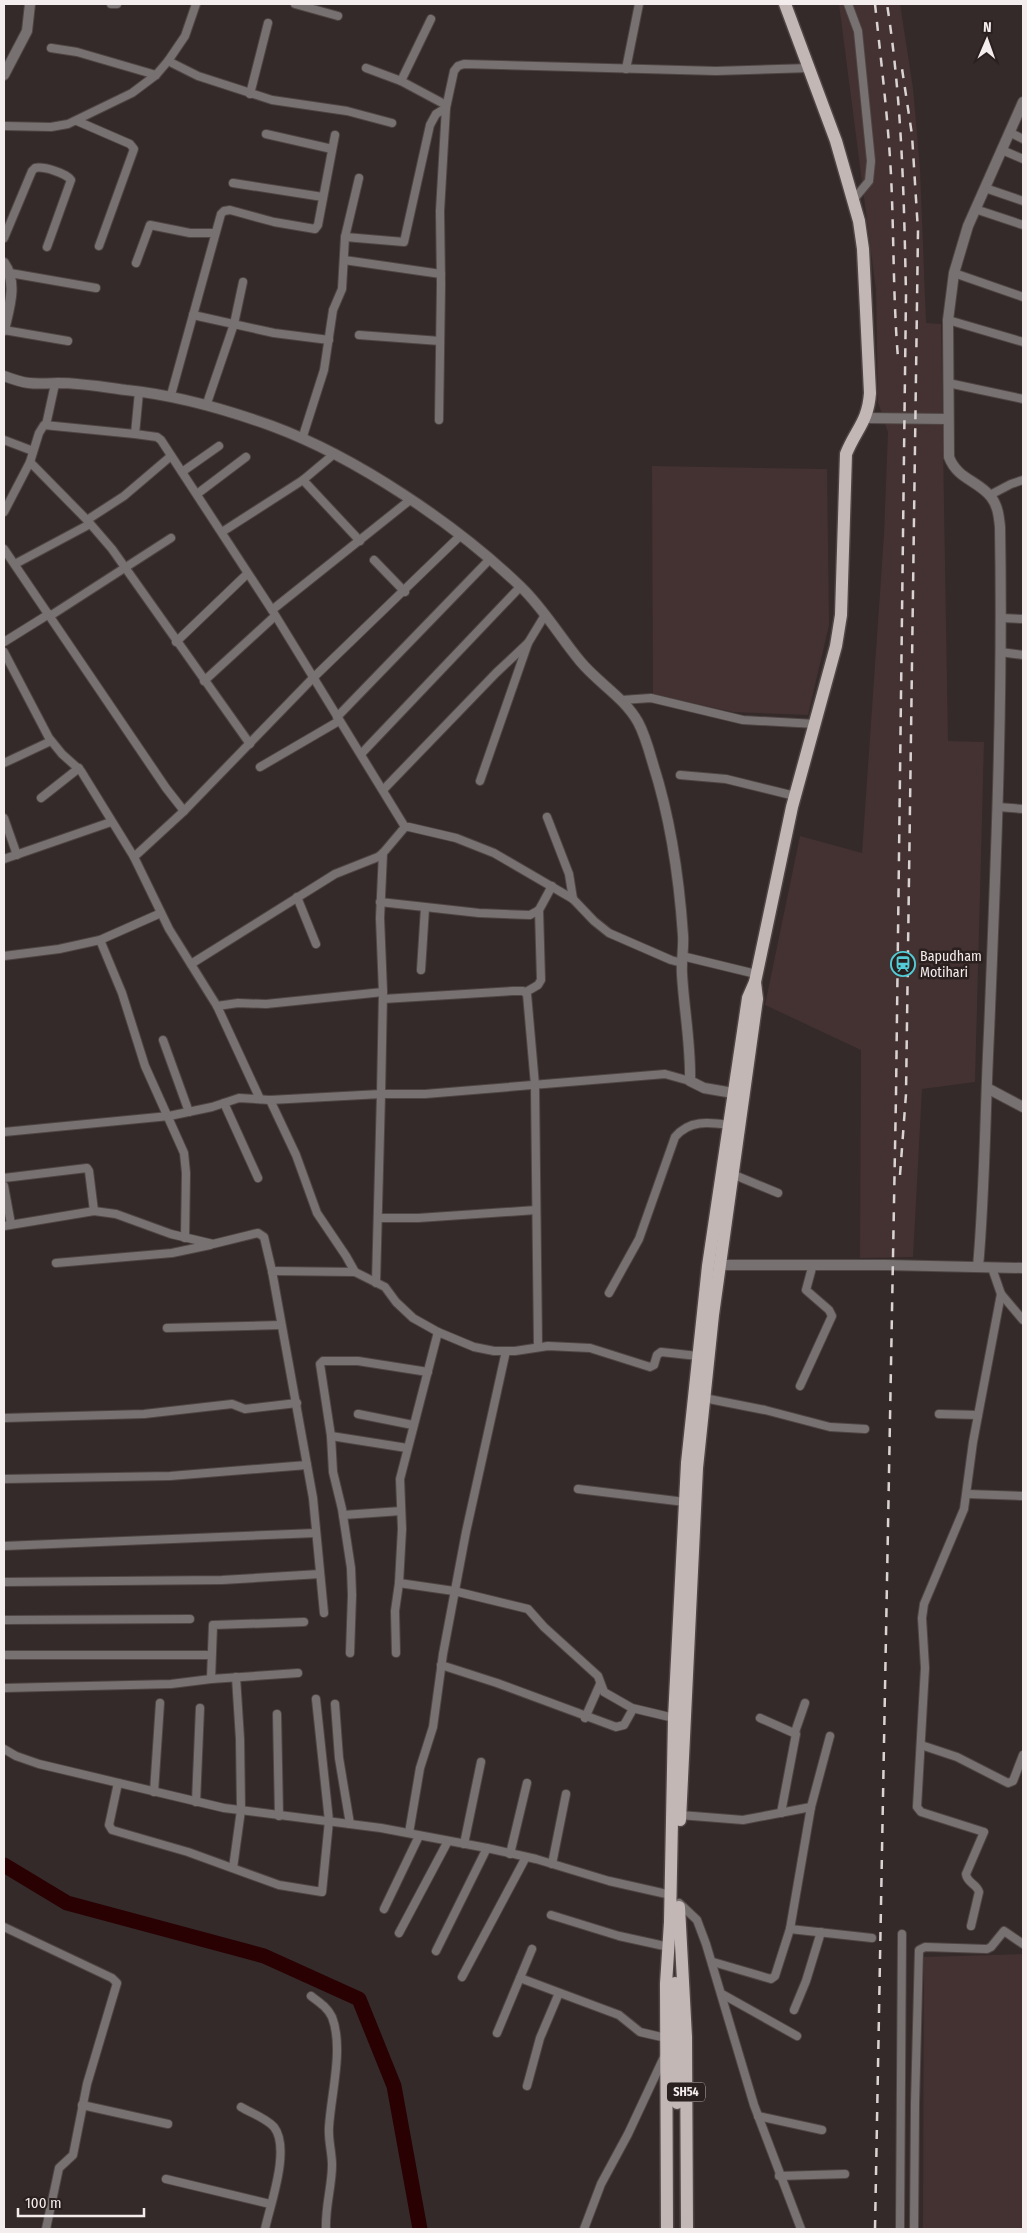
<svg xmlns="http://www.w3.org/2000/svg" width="1027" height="2233" viewBox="0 0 1027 2233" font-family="'Fira Sans Condensed',sans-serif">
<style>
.built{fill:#433231}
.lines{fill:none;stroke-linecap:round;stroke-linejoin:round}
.river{stroke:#2a0103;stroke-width:15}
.minor-casing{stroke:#4f4544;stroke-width:10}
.tertiary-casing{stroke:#4f4544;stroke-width:12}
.primary-casing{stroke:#4f4544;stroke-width:15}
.minor{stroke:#777271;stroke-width:8}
.tertiary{stroke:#777271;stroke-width:10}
.primary{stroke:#c3b7b6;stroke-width:12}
.rail{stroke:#dad3d3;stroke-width:2.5;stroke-dasharray:9 9;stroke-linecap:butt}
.labels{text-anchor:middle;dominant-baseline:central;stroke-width:5;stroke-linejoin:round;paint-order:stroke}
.shield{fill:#2a201f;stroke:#b7b0af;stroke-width:1}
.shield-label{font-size:12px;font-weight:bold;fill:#f4eded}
.poi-label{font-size:14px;fill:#f4eded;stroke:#2a201f;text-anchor:start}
</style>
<rect width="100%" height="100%" fill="#342a29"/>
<g class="built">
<polygon points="839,4 900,4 913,88 920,168 926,323 941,324 948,741 984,742 975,1082 922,1089 913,1257 860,1258 861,1050 765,1005 800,836 862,853 884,535 888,432 878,402 876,290"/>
<polygon points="652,466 827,469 829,625 808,715 733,712 653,694"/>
<polygon points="1023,1954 1023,2229 923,2229 924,1957"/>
</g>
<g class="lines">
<polyline class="river" points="4,1865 67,1903 264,1956 359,1999 394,2086 420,2229"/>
<defs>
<g id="minor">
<polyline points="111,4 117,4"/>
<polyline points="295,4 338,16"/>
<polyline points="848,4 858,31 871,161 869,181 854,199"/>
<polyline points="51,48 77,52 156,75"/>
<polyline points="168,61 198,76 272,100 347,111 392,123"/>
<polyline points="366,68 401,81 446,105"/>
<polyline points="626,69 639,4"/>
<polyline points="401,81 431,19"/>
<polyline points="250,94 268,23"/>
<polyline points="77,121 130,144 134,149 99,246"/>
<polyline points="4,126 51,127 68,124 132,93 156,75 168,61 185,36 196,4"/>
<polyline points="1009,132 1023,139"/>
<polyline points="266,134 332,149"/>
<polyline points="1002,150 1023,159"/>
<polyline points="233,183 323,197"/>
<polyline points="985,188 1023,201"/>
<polyline points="975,209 1023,225"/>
<polyline points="345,237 404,242 430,125 436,114 446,108"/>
<path d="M4 238 32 171 35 168C43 166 66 173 71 180L47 247"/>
<polyline points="344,260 441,274"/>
<polyline points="136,263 150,225 190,233 214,233"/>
<polyline points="10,273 96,288"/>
<polyline points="954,273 1023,297"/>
<polyline points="193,315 274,333 329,340"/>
<polyline points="948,320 1023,342"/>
<polyline points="4,330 68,341"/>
<polyline points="359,335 440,341"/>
<polyline points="948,383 1023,399"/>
<polyline points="139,392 135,434 157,437 161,440 272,610 405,827"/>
<polyline points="171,395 221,214 224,211 230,210 274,222 315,229 318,225 335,135"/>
<polyline points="206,406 234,324 243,282"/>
<polyline points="439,420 441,284 440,211 446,108 454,71 458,66 464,64 716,71 810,68"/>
<polyline points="46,425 55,384"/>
<polyline points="302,439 324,370 333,310 342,289 345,237 359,178"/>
<polyline points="4,440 33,451"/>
<polyline points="30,462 87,520 112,549 250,744"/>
<polyline points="182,472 219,446"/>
<polyline points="303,480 360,541"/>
<polyline points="197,494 246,457"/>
<polyline points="990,495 1011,484 1023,480"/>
<polyline points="4,512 30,462 39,433 44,425 135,434"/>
<polyline points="87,520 124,496 171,456"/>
<polyline points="222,532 303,480 334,454"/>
<polyline points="4,549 166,788 184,811"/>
<polyline points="374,560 405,592"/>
<polyline points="15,564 90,524"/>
<polyline points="272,610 410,500"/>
<polyline points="50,616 171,538"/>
<polyline points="1001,618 1023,619"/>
<polyline points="4,642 49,614"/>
<polyline points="176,642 247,574"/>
<polyline points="4,652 49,738 62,754 81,771 134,857 169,929 217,1006 260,1099"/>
<polyline points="1000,652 1023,655"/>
<polyline points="204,681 275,616"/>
<polyline points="622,700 651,698 743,720 816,724"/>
<polyline points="337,717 490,559"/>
<polyline points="361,754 521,586"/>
<polyline points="4,763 51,741"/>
<polyline points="260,767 339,721"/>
<polyline points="680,775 726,779 795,796"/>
<polyline points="480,781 528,643 545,615"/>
<polyline points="384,789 496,673 528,643"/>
<polyline points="41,798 79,768"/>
<polyline points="998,807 1023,809"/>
<polyline points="547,817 569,874 573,899"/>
<polyline points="4,818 17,855"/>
<polyline points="383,853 380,918 383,992 381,1094 425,1094 665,1074 690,1081"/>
<polyline points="134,857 184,811 313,678 461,535"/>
<polyline points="4,859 111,822"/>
<polyline points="297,897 316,944"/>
<polyline points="380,902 479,913 530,915 539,910 552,886"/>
<polyline points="100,940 122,993 145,1066 184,1153 186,1173 185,1238"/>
<polyline points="4,956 59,949 100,940 161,913"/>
<polyline points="682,956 756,974"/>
<polyline points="191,964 335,874 378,857 383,853 405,827 409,827 456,838 494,853 573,899 594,921 609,933 671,960 682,963"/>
<polyline points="421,970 425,908"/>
<polyline points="526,992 538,985 541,980 539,910"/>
<polyline points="383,999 513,991 523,991 527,994 535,1085 538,1346"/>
<polyline points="217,1006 238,1003 266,1004 383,992"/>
<polyline points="163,1040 189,1112"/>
<polyline points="270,1100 296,1155 317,1213 346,1256 355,1272"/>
<polyline points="224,1103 258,1178"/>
<polyline points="4,1132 169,1116 212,1107 239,1098 270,1100 381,1094 376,1283"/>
<polyline points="732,1174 778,1193"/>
<polyline points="4,1178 87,1168 89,1171 94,1211"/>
<polyline points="4,1186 11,1224"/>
<polyline points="379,1218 418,1218 536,1210"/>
<polyline points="4,1226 94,1211 116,1214 171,1234 213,1244 258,1233 264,1237 272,1271 313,1498 324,1613"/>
<polyline points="56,1263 172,1253 210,1245"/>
<polyline points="992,1268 1001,1294 1023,1320"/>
<polyline points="272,1271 355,1272 385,1287 396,1302 413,1318 438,1332 474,1347 494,1351 515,1351 548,1346 590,1348 650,1367 654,1365 657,1355 661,1352 698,1356"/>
<path d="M609 1293 639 1239 675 1137C689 1120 708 1122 728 1125"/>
<polyline points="167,1328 281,1325"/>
<polyline points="800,1386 832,1316 829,1310 806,1290 813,1264"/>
<polyline points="704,1398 765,1410 830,1427 865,1429"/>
<polyline points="358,1414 413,1425"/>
<polyline points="939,1414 978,1415"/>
<polyline points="4,1418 144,1414 232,1404 245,1409 297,1403"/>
<polyline points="331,1436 407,1448"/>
<polyline points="4,1479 170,1476 307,1465"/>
<polyline points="578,1489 685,1502"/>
<polyline points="967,1494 1023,1496"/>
<polyline points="343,1515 401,1511"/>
<polyline points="4,1546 316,1533"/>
<polyline points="4,1582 222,1580 320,1574"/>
<polyline points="399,1583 454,1591 528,1609 544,1627 598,1676 604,1692 632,1708 674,1718"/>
<polyline points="4,1620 190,1619"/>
<polyline points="350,1653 352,1595 351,1568 342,1509 333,1472 331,1436 320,1364 323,1361 358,1361 428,1372"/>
<polyline points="396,1653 395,1611 399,1583 402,1529 400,1479 438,1332"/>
<polyline points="4,1655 211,1655"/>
<polyline points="441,1665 497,1683 616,1727 624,1725 633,1709"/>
<polyline points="211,1679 213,1625 304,1622"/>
<polyline points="4,1688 171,1684 211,1679 298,1673"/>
<polyline points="335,1704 339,1758 350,1824"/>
<polyline points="277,1714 279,1816"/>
<polyline points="585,1718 600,1684"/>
<polyline points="760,1718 796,1734 781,1813"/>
<polyline points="795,1732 805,1703"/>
<polyline points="921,1745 957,1757 1008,1783 1013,1781 1023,1755"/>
<polyline points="4,1749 16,1756 39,1764 224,1808 381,1828 487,1848 536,1859 609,1881 671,1895"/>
<polyline points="118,1783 109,1825 112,1830 188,1852 279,1885 322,1892 329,1821 316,1699"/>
<polyline points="154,1792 160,1703"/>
<polyline points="196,1802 200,1708"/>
<polyline points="680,1815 743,1820 811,1807"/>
<polyline points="409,1833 420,1768 433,1727 443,1654 466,1532 506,1351"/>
<polyline points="464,1844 481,1762"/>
<polyline points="510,1854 527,1783"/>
<polyline points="552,1864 566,1794"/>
<polyline points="233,1868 241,1810 240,1739 236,1677"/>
<polyline points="679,1903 697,1920 706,1944 754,2105 801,2229"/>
<polyline points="384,1909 419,1836"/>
<polyline points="551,1915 619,1936 669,1947"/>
<path d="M971 1926 979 1892C977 1884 967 1883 966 1874L984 1832 921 1812 917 1807 925 1668 922 1618 924 1604 964 1509 973 1442 1001 1294"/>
<polyline points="4,1927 112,1978 117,1983 87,2084 73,2155 59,2168 46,2229"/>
<polyline points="790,1929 872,1938"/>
<polyline points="399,1933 448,1841"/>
<polyline points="436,1951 487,1848"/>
<polyline points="713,1962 771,1979 775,1976 790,1929 811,1807 830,1736"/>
<polyline points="462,1977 526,1857"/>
<polyline points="520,1978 619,2015 640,2032 666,2038"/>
<polyline points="722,1994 797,2036"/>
<path d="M311 1996C319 2002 327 2007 332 2017 344 2048 331 2094 329 2127 328 2140 332 2152 332 2165 332 2186 325 2207 326 2229"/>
<polyline points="794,2010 806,1981 821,1932"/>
<polyline points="497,2033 532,1949"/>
<polyline points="527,2086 540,2038 559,1993"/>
<polyline points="82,2105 168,2124"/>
<path d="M241 2107C251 2113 266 2118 274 2127 291 2149 270 2205 265 2229"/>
<polyline points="758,2116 822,2130"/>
<polyline points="779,2176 845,2174"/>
<polyline points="166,2179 270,2204"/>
<polyline points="584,2229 601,2184 628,2134 664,2057"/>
<polyline points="900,2229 902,1934"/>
<polyline points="914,2229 915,2104 919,1950 925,1947 987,1949 991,1947 1004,1931 1023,1944"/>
</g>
<g id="tertiary">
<polyline points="4,75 27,31 30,4"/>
<path d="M4 263C18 283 9 308 4 330"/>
<path d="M4 376C28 385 33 384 58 383 80 383 104 387 126 390 175 395 225 409 272 426 356 457 457 525 521 587 544 609 560 637 580 661 598 683 624 697 638 722 645 735 649 750 653 764 671 820 679 877 683 935 684 948 681 961 682 974 684 1010 691 1045 690 1081L704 1088 733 1093"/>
<polyline points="866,418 948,419"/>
<polyline points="987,1088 1023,1107"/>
<polyline points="714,1265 886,1265 1023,1268"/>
<path d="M978 1267C985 1189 985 1112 989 1033 996 864 1003 696 1000 527 999 517 998 506 991 497 979 481 957 479 949 457L948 320 954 273 968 226 1023 102"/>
</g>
<g id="primary">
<polyline points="680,1820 697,1468 713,1315 757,999 755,982"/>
<polyline points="679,1907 686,2037 687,2229"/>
<polyline points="675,1983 677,2103"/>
<path d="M667 2229 666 1984 670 1922 674 1718 687 1463 708 1266 748 998 755 982 792 807 836 646 841 615 846 454C856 429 868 422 870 393L863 249 859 221 836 141 785 4"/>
</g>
</defs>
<use href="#minor" class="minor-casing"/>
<use href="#tertiary" class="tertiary-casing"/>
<use href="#primary" class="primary-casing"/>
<use href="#minor" class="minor"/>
<use href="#tertiary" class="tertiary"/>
<use href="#primary" class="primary"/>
<g class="rail">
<path d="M875 4C881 61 888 118 891 175 894 236 893 297 898 358"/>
<polyline points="900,1175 906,1094 918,231 912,135 901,62"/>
<path d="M875 2229 896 1095 906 295C904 197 902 100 887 4"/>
</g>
</g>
<defs>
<symbol id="station-ring" viewBox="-11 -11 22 22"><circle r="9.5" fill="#2a201f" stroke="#52ccd6" stroke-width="1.5"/><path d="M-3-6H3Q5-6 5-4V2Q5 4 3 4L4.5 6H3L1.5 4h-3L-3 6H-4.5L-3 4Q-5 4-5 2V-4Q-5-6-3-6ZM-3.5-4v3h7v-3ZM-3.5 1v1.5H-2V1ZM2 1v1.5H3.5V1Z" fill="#52ccd6"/></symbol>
</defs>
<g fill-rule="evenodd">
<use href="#station-ring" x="889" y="950" width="28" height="28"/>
</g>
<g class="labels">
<rect class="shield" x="667" y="2082.5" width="38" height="19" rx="4"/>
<g class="shield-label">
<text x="686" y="2092">SH54</text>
</g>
<g class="poi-label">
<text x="920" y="956">Bapudham<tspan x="920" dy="16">Motihari</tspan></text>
</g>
</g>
<rect width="1027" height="2233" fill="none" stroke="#f4eded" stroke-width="10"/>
<g transform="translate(987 40) rotate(2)" stroke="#2a201f" stroke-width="4" paint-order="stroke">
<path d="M0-4L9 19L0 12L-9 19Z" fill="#f4eded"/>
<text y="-8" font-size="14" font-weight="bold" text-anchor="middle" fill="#f4eded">N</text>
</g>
<path d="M18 2208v8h126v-8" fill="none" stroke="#f4eded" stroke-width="2.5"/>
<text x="25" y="2208" font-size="15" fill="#f4eded" stroke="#2a201f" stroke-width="4" paint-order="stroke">100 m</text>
</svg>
